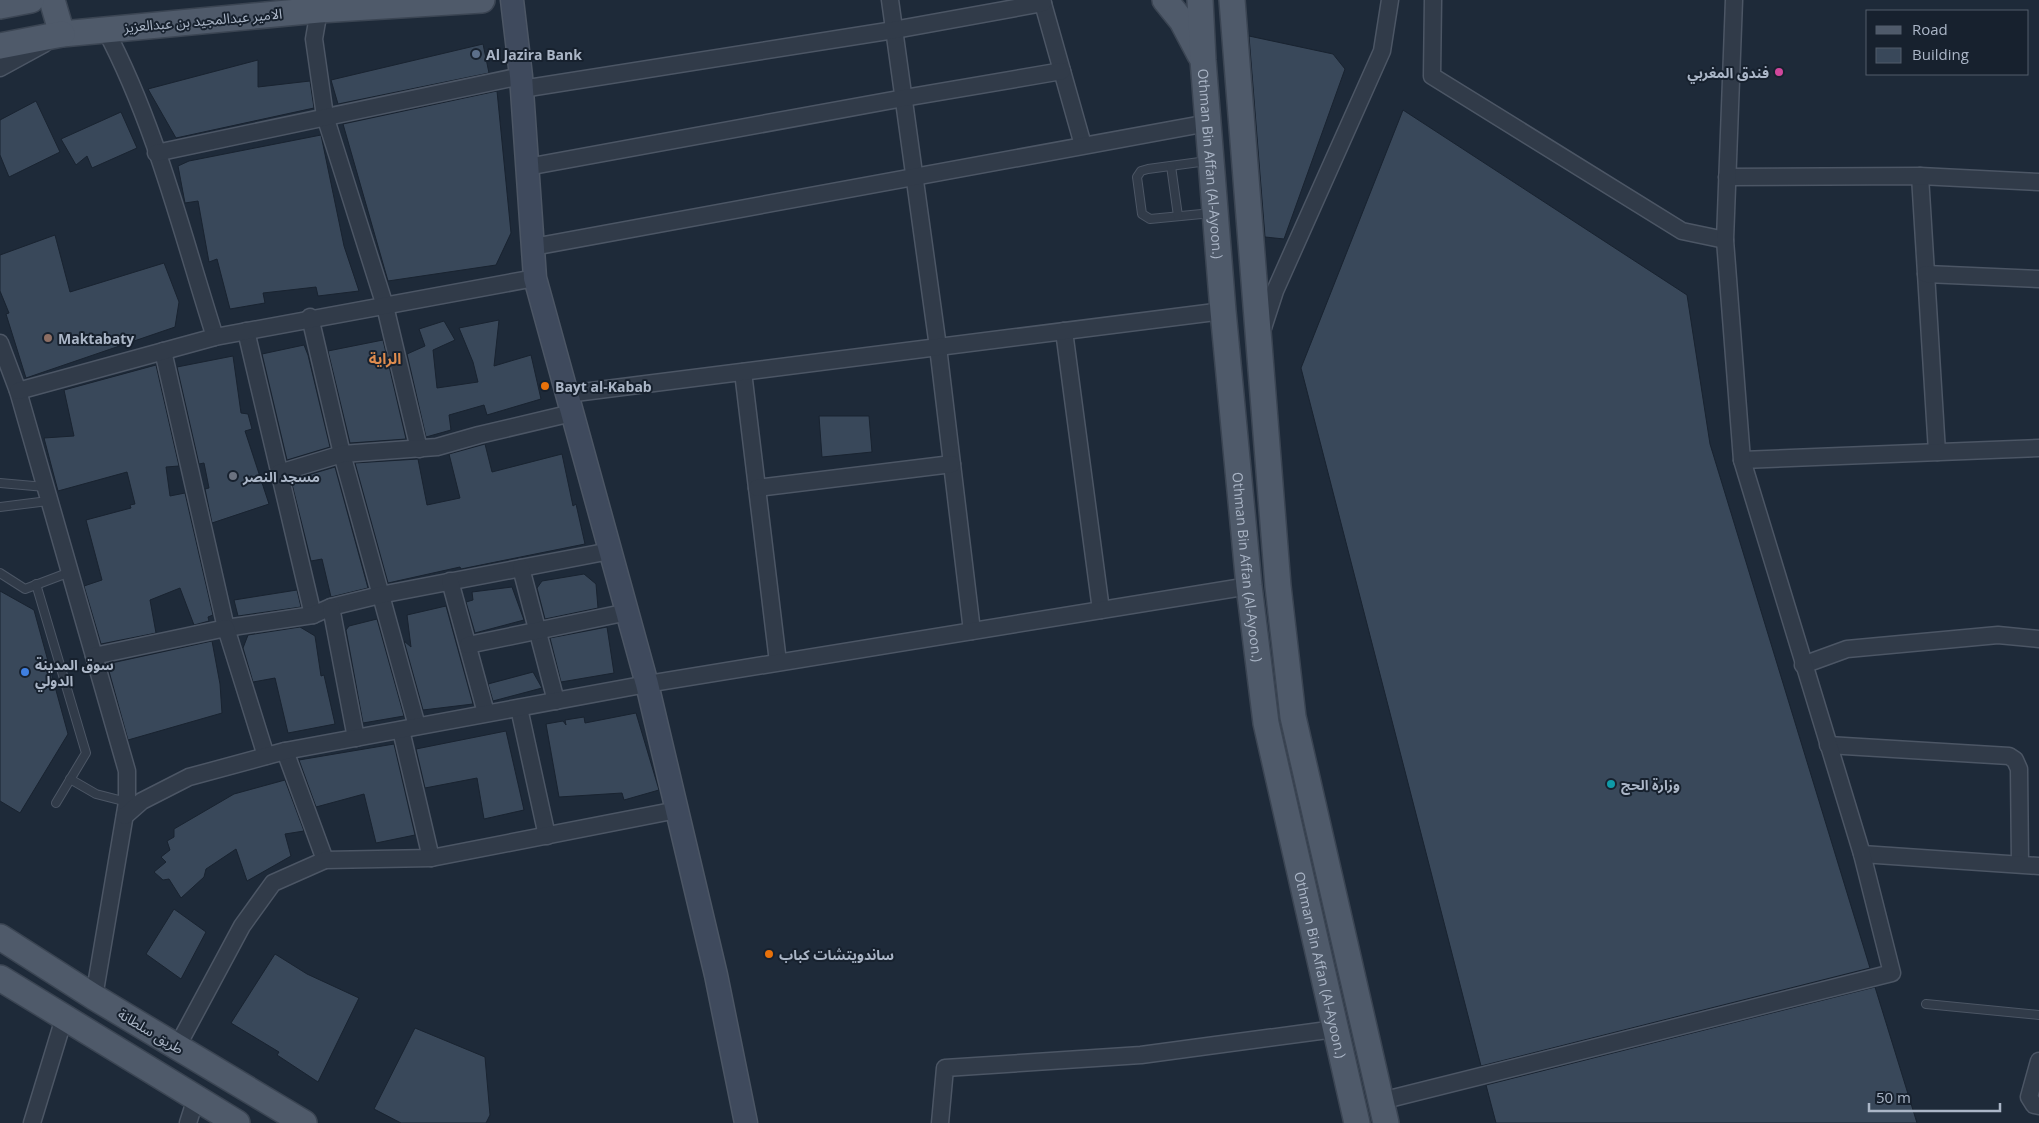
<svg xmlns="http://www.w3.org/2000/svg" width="2039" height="1123" viewBox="0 0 2039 1123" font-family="'Open Sans','Noto Sans Arabic',sans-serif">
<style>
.building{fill:#39485a;stroke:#192330}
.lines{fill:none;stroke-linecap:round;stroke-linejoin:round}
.lane-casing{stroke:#4c5665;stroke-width:10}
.street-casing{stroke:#4c5665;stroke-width:19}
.secondary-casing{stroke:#4c5665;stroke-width:25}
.primary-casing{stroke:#3b4553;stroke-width:28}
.lane{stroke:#313b49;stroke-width:8}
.street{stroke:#313b49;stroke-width:16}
.secondary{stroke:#3f4a5d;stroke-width:22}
.primary{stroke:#4f5a6a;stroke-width:25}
.service-dot{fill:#5c6f8a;stroke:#17212e;stroke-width:2}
.hotel-dot{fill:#d1479c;stroke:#17212e;stroke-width:2}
.education-dot{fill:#8d6e63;stroke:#17212e;stroke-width:2}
.food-dot{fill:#e8710a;stroke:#17212e;stroke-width:2}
.worship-dot{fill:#6b7280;stroke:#17212e;stroke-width:2}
.shop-dot{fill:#3f7fe0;stroke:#17212e;stroke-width:2}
.culture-dot{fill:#0f9aa8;stroke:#17212e;stroke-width:2}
.labels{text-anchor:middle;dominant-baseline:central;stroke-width:4;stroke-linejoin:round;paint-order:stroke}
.street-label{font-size:14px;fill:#abb6c7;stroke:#17212e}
.poi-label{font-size:14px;font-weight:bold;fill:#abb6c7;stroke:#17212e;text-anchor:start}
.neighbourhood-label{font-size:15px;font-weight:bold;fill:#df8c4e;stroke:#17212e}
</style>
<rect width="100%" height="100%" fill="#1e2a39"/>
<g class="building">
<polygon points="1249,36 1333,54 1345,69 1284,239 1265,237"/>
<polygon points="483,44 489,73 338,104 331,80"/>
<polygon points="258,60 258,87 310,81 314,108 176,138 148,89"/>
<polygon points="497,91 511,233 496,265 388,281 343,124"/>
<polygon points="36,101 60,152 9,177 0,155 0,120"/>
<polygon points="1403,110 1687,295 1710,444 1870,968 1481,1066 1301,368"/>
<polygon points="121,112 137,148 92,168 87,156 76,165 61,139"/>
<polygon points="321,135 344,246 359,291 318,296 316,287 263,293 265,303 230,309 217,259 209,262 198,201 185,203 178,166 189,161"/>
<polygon points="55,235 70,292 164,263 179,302 175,327 26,378 6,314 9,313 0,291 0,255"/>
<polygon points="499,320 494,366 531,355 541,399 487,415 484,405 449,415 451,430 426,437 407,354 425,346 419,329 444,321 455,340 433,350 437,388 478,382 473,362 459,328"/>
<polygon points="383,340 406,439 350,443 328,351"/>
<polygon points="304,345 308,355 330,447 287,460 262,354"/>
<polygon points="233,356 241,413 248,414 252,429 245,431 269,504 212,523 205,489 209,488 204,463 199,464 177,367"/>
<polygon points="156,365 179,466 166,467 170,496 185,493 213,615 208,617 209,621 194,625 180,588 150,600 156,633 101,644 84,586 102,580 86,520 131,508 130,505 135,504 127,472 58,491 44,438 74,436 64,390"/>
<polygon points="819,416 869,416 872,452 822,457"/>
<polygon points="485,444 492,472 562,454 573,506 576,504 585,544 461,569 460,567 388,583 355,463 418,459 427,505 460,498 449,454"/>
<polygon points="335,467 368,588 331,597 322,559 311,561 291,480"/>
<polygon points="584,574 596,584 598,608 545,619 537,588 542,581"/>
<polygon points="512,587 524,620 475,633 466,602 473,600 472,592"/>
<polygon points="297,590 301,607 238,616 234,600"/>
<polygon points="0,591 34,610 68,734 20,813 0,801"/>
<polygon points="446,606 473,704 423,710 404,641 411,647 407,615"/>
<polygon points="377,619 404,716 363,723 346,630 349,626"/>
<polygon points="300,627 315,636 321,676 324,675 335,724 288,733 275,678 253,682 243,648 248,635"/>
<polygon points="607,627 614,673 561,682 550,638"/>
<polygon points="212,641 220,684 222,713 128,740 107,664"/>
<polygon points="533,672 542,688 493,701 488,684"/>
<polygon points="636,713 659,790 624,800 622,793 559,797 546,724 563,721 566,725 565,720 584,717 585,723"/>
<polygon points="506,731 524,810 484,819 477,778 425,788 416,749"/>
<polygon points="394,744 415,835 376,843 364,794 316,807 299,760"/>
<polygon points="285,780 304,831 285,834 291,856 247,881 236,849 206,869 204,877 181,898 169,879 163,880 154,872 166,862 161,857 170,850 167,841 174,837 174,829 234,794"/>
<polygon points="174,909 206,932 181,979 146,954"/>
<polygon points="275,954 307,974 359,998 318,1082 277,1055 279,1052 231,1023"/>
<polygon points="1875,987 1917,1123 1496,1123 1486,1085"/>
<polygon points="415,1028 485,1057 490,1115 486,1123 401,1123 374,1109"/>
</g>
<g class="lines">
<defs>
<g id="lane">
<polyline points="1207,161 1148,169 1141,171 1137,177 1142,214 1150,219 1212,213"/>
<polyline points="1171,166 1178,216"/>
<polyline points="0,483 45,487"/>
<polyline points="0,507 48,501"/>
<polyline points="0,573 25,589 70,572"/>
<polyline points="36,584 86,753 56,803"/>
<polyline points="70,779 96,794 127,802"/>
<polyline points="1926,1004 2039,1015"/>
</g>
<g id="street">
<polyline points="890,0 938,347 972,631"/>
<polyline points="1042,0 1083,145"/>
<polyline points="1433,0 1432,76 1682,231 1725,240"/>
<polyline points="319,10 314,39 325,116 385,306 419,449"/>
<path d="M105 29C156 125 182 234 215 337"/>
<polyline points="0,68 44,44"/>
<polyline points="522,89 894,30 1043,3"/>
<polyline points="156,153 521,76"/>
<polyline points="527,167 904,98 1062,71"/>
<polyline points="1920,176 1937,452"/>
<polyline points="1727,177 1920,176 2039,182"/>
<polyline points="533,247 1208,123"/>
<polyline points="1926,274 2039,279"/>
<polyline points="310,317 342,454 417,726"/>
<polyline points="246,331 313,615"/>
<polyline points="1064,331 1101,610"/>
<polyline points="1262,331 1275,291 1382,51 1390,0"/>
<polyline points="0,343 18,391 127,771 127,802 94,997"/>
<polyline points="163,351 226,628 313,615 331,607 380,595 610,551"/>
<polyline points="743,372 778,662"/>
<polyline points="18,391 215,337 535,278"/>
<polyline points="567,394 1223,311"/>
<polyline points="1742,460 2039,448"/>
<polyline points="279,473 342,454 437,447 479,435 572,413"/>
<polyline points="757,488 952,464"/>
<polyline points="521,568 556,701"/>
<polyline points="450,581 486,713"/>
<polyline points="331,607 356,738"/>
<polyline points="468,645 628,612"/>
<polyline points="94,656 226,628 266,756"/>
<polyline points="1803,665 1847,649 1998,635 2039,639"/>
<polyline points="519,708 547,836"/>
<polyline points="401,730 431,858"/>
<polyline points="1828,745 2009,756 2015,760 2019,769 2020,864"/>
<polyline points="285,751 325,860"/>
<polyline points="125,816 142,801 189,777 285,751 647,684 1249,586"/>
<polyline points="1862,854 2039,866"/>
<polyline points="177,1047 242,926 273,883 325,860 431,858 677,810"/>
<polyline points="2039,1061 2029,1097 2034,1105 2039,1106"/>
<polyline points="1381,1101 1892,973 1862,854 1742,460 1725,240 1734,0"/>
<polyline points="32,1123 64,1018"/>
<polyline points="188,1123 196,1098"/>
<polyline points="940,1123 945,1068 1141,1055 1335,1029"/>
</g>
<polyline id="secondary" points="512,0 521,76 535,278 647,684 716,975 746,1123"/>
<g id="primary">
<polyline points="52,0 62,34 319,10 482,0"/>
<polyline points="1165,0 1182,21 1200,55"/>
<path id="s1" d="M1200 0 1203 60 1223 311 1249 586 1266 723 1357 1123"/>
<polyline points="1232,0 1278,586 1293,717 1386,1123"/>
<polyline points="0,6 31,0"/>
<polyline points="0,46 62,34"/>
<polyline points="0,937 94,997 304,1123"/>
<polyline points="0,978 237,1123"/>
</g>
</defs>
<use href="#lane" class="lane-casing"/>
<use href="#street" class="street-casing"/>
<use href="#secondary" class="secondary-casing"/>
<use href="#primary" class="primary-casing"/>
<use href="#lane" class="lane"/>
<use href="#street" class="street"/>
<use href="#secondary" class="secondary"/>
<use href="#primary" class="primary"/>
</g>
<circle class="service-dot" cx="476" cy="54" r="5"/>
<circle class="hotel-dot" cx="1779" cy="72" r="5"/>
<circle class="education-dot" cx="48" cy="338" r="5"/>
<g class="food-dot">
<circle cx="545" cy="386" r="5"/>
<circle cx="769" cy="954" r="5"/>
</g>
<circle class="worship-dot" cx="233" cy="476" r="5"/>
<circle class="shop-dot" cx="25" cy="672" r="5"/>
<circle class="culture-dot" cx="1611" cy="784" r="5"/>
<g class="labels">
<g class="street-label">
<text transform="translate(203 20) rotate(-5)">الامير عبدالمجيد بن عبدالعزيز</text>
<text stroke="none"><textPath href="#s1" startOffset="164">Othman Bin Affan (Al-Ayoon.)</textPath></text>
<text stroke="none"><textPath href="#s1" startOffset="569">Othman Bin Affan (Al-Ayoon.)</textPath></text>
<text stroke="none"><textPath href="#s1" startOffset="974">Othman Bin Affan (Al-Ayoon.)</textPath></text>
<text transform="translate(151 1031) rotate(31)">طريق سلطانة</text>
</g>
<g class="poi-label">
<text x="486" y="54">Al Jazira Bank</text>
<text x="1769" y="72" text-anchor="end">فندق المغربي</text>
<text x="58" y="338">Maktabaty</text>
<text x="555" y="386">Bayt al-Kabab</text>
<text x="243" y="476">مسجد النصر</text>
<text x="35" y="664">سوق المدينة<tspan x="35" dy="16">الدولي</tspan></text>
<text x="1621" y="784">وزارة الحج</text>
<text x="779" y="954">ساندويتشات كباب</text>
</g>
<g class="neighbourhood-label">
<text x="385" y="358">الراية</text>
</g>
</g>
<rect x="1866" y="10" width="162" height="65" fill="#17212e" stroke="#525d6b"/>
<rect x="1876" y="26" width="25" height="8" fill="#4f5a6a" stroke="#525d6b"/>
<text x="1912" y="35" font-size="15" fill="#abb6c7">Road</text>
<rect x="1876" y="48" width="25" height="15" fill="#39485a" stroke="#525d6b"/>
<text x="1912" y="60" font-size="15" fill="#abb6c7">Building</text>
<path d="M1869 1103v8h131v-8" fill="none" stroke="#abb6c7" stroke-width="2.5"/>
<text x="1876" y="1103" font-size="15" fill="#abb6c7" stroke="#17212e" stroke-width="4" paint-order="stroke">50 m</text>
</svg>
